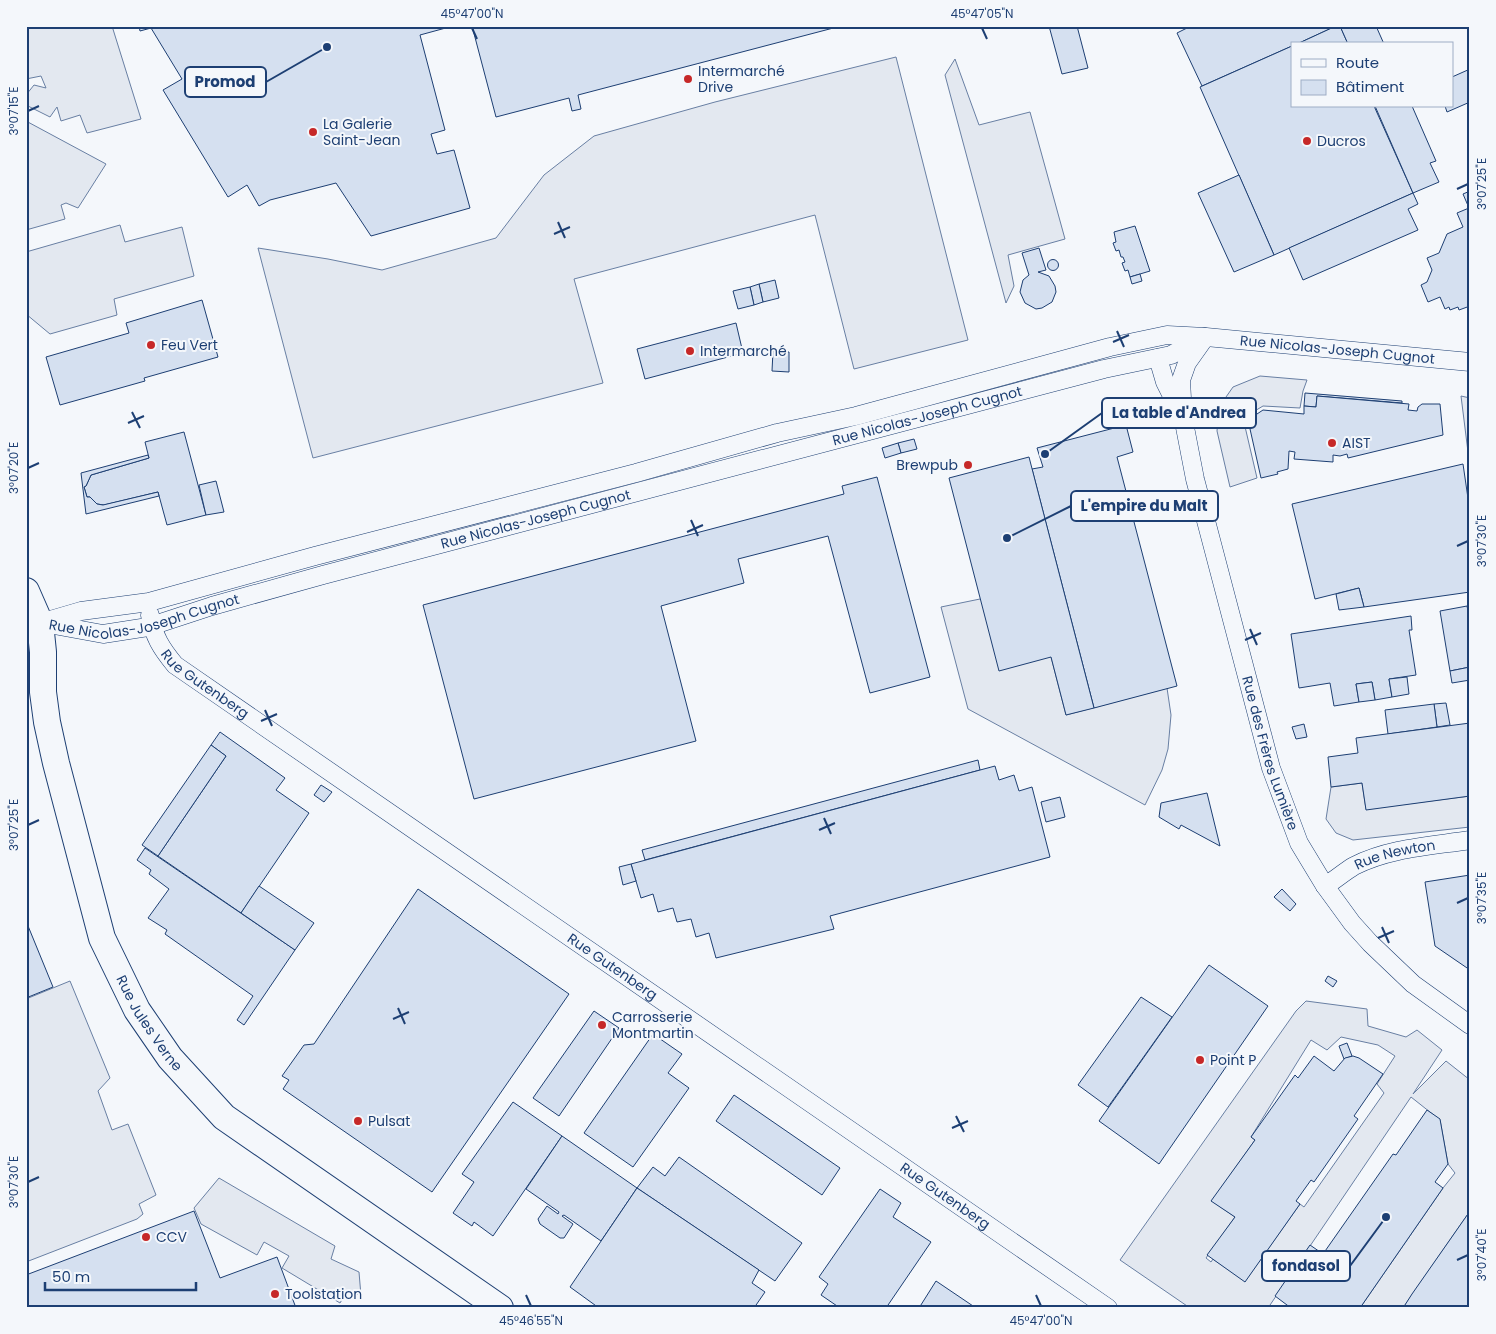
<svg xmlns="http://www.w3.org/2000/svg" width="1496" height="1334" viewBox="0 0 1496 1334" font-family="Poppins,sans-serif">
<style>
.parking{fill:#e3e8f0;stroke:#687fa3;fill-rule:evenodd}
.building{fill:#d5e0f0;stroke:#1d3f73}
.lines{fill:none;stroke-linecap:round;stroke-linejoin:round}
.minor-casing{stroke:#1d3f73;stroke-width:19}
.secondary-casing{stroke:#1d3f73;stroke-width:28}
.minor{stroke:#f4f7fb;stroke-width:18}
.secondary{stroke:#f4f7fb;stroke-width:26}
.ticks{fill:none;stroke:#1d3f73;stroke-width:2}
.poi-dot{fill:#c62828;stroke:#f4f7fb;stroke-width:2}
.labels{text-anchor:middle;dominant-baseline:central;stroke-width:4;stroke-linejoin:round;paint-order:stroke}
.poi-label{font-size:14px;fill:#1d3f73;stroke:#f4f7fb;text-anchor:start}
.street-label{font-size:14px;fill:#1d3f73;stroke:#f4f7fb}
.leader{fill:none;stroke:#1d3f73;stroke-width:2}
.callout-dot{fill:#1d3f73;stroke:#f4f7fb;stroke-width:2}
.callout{fill:#f4f7fb;stroke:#1d3f73;stroke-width:2}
.callout-label{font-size:15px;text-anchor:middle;font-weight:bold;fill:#1d3f73}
.neatline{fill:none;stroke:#1d3f73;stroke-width:2}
.ticks-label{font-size:12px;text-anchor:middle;fill:#1d3f73}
</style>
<rect width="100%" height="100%" fill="#f4f7fb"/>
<g class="parking">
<polygon points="26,26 112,26 141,119 87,133 80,115 61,121 57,107 50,117 26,105 26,95 34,85 46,88 41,76 26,79"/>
<polygon points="896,57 968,340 854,369 815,215 574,279 603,383 313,458 258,248 328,259 382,270 496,238 544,175 594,136 715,102"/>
<polygon points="955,59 979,125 1030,112 1065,239 1008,255 1014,286 1006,303 945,75"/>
<polygon points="26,121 106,164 78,208 66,203 61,205 65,219 26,230"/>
<polygon points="120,225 125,242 182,227 194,276 114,299 117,315 50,334 26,314 26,252"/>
<polygon points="1260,376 1307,380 1303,391 1300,408 1263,406 1243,418 1257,478 1230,487 1217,431 1219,407 1233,387"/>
<polygon points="1461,396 1470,398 1470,468"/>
<polygon points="980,599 1050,653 1066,715 1167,688 1171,715 1168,749 1162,770 1145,805 968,709 941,607"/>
<polygon points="1362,783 1366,809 1470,796 1470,827 1353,840 1336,833 1326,819 1331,787"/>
<polygon points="70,981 110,1078 98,1091 112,1130 128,1124 156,1195 139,1204 143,1214 137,1219 26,1262 26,999"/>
<path d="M1306 1001 1367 1009 1368 1026 1406 1037 1417 1030 1442 1050 1413 1094 1446 1061 1470 1080V1211L1403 1308H1360L1443 1188 1455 1173 1448 1164 1440 1120 1411 1097 1268 1308H1190L1120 1260 1296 1011ZM1341 1037 1378 1045 1395 1056 1377 1084 1384 1093 1304 1207 1300 1204 1245 1281 1213 1259 1211 1262 1206 1258 1235 1217 1212 1201 1255 1140 1251 1137 1311 1040 1327 1050Z"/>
<polygon points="219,1178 335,1246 331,1259 359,1272 361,1296 348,1290 340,1303 282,1268 289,1256 264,1242 257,1255 201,1224 194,1208"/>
</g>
<g class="building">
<polygon points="139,26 453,26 420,35 445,130 431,134 437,154 454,150 470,208 371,236 336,183 270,200 259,206 247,185 228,197 163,90 182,79 151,28 140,31"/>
<polygon points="472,26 841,26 578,95 581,109 572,111 569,98 496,117"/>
<polygon points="1049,26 1077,26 1088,68 1062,74"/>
<polygon points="1191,26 1336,26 1297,44 1292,44 1292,46 1202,86 1177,33"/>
<polygon points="1336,26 1340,26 1348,44 1297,44"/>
<polygon points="1340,26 1376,26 1384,44 1348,44"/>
<polygon points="1292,46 1292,106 1374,106 1413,193 1274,255 1200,87"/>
<polygon points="1470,69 1470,102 1447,112 1445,106 1452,106 1452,77"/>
<polygon points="1375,106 1412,106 1436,161 1430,163 1439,182 1413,193"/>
<polygon points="1239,175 1274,255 1234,272 1198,193"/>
<polygon points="1470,191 1470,306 1459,310 1458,307 1450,310 1449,307 1445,309 1440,297 1428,302 1421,285 1427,282 1432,270 1427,258 1439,253 1447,234 1463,227 1457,213 1469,208 1463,194"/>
<polygon points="1413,193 1418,204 1408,209 1418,230 1303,280 1289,248"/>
<polygon points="1135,226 1150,271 1130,277 1128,270 1125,271 1122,263 1125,262 1123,257 1121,257 1119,250 1116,251 1113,243 1116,242 1114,232"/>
<polygon points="1039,248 1046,270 1038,272 1049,276 1055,286 1056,292 1052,302 1042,308 1036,309 1025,303 1020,292 1023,280 1029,275 1022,253"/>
<circle cx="1053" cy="265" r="5.5"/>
<polygon points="1140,274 1142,281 1132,284 1130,277"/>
<polygon points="775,280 779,298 763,302 759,284"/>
<polygon points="759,284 763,302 754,305 750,287"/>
<polygon points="750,287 754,305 738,309 733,291"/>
<polygon points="202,300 218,357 144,378 145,381 60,405 46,357 129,333 126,323"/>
<polygon points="736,323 743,353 645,379 637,349"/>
<polygon points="773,351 789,352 789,372 772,371"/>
<polygon points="1305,393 1402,401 1402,403 1317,396 1316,407 1304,406"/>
<polygon points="1317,396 1409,404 1408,410 1417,411 1418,407 1422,404 1440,404 1443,435 1348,458 1347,454 1340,456 1333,455 1333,462 1294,459 1295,452 1289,451 1288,469 1277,472 1278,474 1261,478 1248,420 1263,410 1304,414 1304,406 1316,407"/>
<polygon points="1126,425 1133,452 1117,457 1177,686 1094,708 1032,469 1043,467 1037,448"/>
<polygon points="184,432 206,515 167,525 158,492 104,505 97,504 90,497 87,497 84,487 86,486 91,475 149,458 145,442"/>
<polygon points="914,439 917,449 901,453 898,443"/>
<polygon points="898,443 901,453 885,458 882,448"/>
<polygon points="148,455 149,458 91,475 86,486 84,487 87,497 90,497 97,504 103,505 158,492 159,496 86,514 81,473"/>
<polygon points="1029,457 1094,708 1066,715 1051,657 999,671 949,478"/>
<polygon points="1463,464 1470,512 1470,592 1364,607 1359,588 1315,599 1292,504"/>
<polygon points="877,477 930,677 870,693 828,536 738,559 744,583 661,606 696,741 474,799 423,605 844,494 842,486"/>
<polygon points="216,481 224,512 206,515 199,485"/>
<polygon points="1359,588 1364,607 1339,610 1336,594"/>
<polygon points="1467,606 1470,621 1470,667 1450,671 1440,611"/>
<polygon points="1411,616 1412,630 1409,630 1416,675 1389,679 1392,697 1375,700 1372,682 1356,684 1359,702 1334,706 1330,683 1299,688 1291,634"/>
<polygon points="1470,667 1470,680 1452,683 1450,671"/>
<polygon points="1407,677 1409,694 1392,697 1389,679"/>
<polygon points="1372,682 1375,700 1359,702 1356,684"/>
<polygon points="1446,703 1450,725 1437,727 1434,704"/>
<polygon points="1434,704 1437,727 1388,734 1385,710"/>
<polygon points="1470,723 1470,796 1366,810 1362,783 1331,787 1328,757 1358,753 1356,738"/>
<polygon points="1304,724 1307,737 1296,739 1292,727"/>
<polygon points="220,732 285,778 276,790 309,813 241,913 158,856 226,756 211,745"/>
<polygon points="211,745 226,756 158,856 142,845"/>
<polygon points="978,760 980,770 645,860 642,850"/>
<polygon points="995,766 999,780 1014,775 1019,791 1032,787 1050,857 830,916 834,929 716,958 709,933 696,937 691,919 677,922 673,908 658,912 653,894 641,898 631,864"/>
<polygon points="321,785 332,792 324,802 314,795"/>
<polygon points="1207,793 1220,846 1181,825 1179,829 1159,817 1161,803"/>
<polygon points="1060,797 1065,817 1046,822 1041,802"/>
<polygon points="145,848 295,950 244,1025 237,1020 253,996 165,934 167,930 148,918 169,889 149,874 151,870 137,860"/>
<polygon points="631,864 636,881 623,885 619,867"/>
<polygon points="1470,875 1470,970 1435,946 1425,882"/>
<polygon points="259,886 314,923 295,950 241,913"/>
<polygon points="418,889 569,994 432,1192 283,1089 289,1080 282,1076 304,1045 314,1044"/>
<polygon points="1282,889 1296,904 1290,911 1274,897"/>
<polygon points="26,921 53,987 26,998"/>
<polygon points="1209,965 1268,1006 1159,1164 1099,1121"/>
<polygon points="1328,976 1337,981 1333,987 1325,981"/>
<polygon points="1141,997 1172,1017 1108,1107 1078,1085"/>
<polygon points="594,1011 619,1028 559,1116 533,1098"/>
<polygon points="653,1034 682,1054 668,1073 689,1088 633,1167 584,1133"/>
<polygon points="1347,1043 1352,1056 1344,1059 1339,1046"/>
<polygon points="1314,1056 1334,1071 1345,1058 1353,1056 1359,1058 1383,1074 1354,1116 1358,1119 1314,1182 1311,1180 1296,1201 1300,1204 1245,1282 1207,1255 1235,1217 1211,1201 1255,1140 1251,1137 1295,1075 1298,1078"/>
<polygon points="734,1095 840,1168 822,1195 716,1121"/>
<polygon points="513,1102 562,1136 493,1236 474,1222 472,1226 453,1213 474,1182 462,1174"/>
<polygon points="1427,1110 1440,1119 1448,1164 1435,1182 1443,1188 1360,1308 1291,1308 1275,1296 1310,1245 1323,1254 1393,1154 1396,1155"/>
<polygon points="562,1136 637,1188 601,1241 564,1215 562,1216 573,1224 564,1238 560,1238 540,1224 538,1219 547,1206 558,1214 559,1212 526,1189"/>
<polygon points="679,1157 802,1243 775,1281 637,1188 653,1167 665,1176"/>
<polygon points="637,1188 759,1270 752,1283 765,1292 754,1308 599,1308 570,1287"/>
<polygon points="880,1189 901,1203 893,1217 931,1242 886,1308 840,1308 821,1295 828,1284 819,1277"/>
<polygon points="194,1211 220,1278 277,1257 296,1308 26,1308 26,1275"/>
<polygon points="1470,1211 1470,1308 1403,1308 1412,1294"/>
<polygon points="936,1281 976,1308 919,1308"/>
</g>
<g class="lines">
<defs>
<g id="minor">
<path id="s1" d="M1204 339 1187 363 1181 380 1183 417 1195 479 1271 768 1299 843 1325 886 1352 923 1370 943 1413 984 1470 1025"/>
<polyline points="1158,358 1165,382 1179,410"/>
<path id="s2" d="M150 615C154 637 161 648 175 665L1108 1308"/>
<path id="s3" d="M40 623 81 611 149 602 315 556 636 473 777 433 856 416 1110 347 1167 335 1206 337 1470 362"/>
<path id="s4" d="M43 623 103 634 148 627 212 606 323 575 1104 369 1171 355 1205 337"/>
<path id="s5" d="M1325 886C1335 880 1344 872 1354 866 1389 848 1431 846 1470 840"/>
</g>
<g id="secondary">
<path id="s6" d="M26 591 40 623 43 652V692L47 722 56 763 102 938 137 1010 170 1058 224 1117 500 1308"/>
</g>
</defs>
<use href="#minor" class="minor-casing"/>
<use href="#secondary" class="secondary-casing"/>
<use href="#minor" class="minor"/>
<use href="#secondary" class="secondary"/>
</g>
<path class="ticks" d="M472 28 477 39M982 28 987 39M28 111 39 106M1457 189 1468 184M558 222 565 238M554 234 570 227M1117 331 1124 347M1113 342 1129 335M132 412 140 428M128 423 144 416M28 468 39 463M691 520 698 536M687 532 703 525M1457 546 1468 541M1250 629 1257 645M1245 640 1261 633M265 710 272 726M261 721 277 714M824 818 831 834M28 825 39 820M819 830 835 823M1457 903 1468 898M1382 927 1389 943M1378 938 1394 931M398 1008 405 1024M393 1019 409 1012M956 1116 964 1132M952 1128 968 1121M28 1182 39 1177M1457 1260 1468 1255M526 1295 531 1306M1036 1295 1041 1306"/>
<g class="poi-dot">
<circle cx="688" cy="79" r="5"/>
<circle cx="313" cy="132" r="5"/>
<circle cx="1307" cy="141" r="5"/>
<circle cx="151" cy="345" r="5"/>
<circle cx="690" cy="351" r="5"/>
<circle cx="1332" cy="443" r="5"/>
<circle cx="968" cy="465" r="5"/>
<circle cx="602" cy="1025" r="5"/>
<circle cx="1200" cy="1060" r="5"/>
<circle cx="358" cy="1121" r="5"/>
<circle cx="146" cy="1237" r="5"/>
<circle cx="275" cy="1294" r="5"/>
</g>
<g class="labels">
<g class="poi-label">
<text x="698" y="71">Intermarché<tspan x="698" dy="16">Drive</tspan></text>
<text x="323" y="124">La Galerie<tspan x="323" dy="16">Saint-Jean</tspan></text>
<text x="1317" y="141">Ducros</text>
<text x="161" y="345">Feu Vert</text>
<text x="700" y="351">Intermarché</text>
<text x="1342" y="443">AIST</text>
<text x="958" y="465" text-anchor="end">Brewpub</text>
<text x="612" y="1017">Carrosserie<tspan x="612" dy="16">Montmartin</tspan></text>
<text x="1210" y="1060">Point P</text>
<text x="368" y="1121">Pulsat</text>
<text x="156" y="1237">CCV</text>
<text x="285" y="1294">Toolstation</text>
</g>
<g class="street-label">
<text stroke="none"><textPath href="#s3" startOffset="1335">Rue Nicolas-Joseph Cugnot</textPath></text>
<text stroke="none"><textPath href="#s4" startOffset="914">Rue Nicolas-Joseph Cugnot</textPath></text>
<text stroke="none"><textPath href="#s4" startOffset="509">Rue Nicolas-Joseph Cugnot</textPath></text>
<text stroke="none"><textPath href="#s4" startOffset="104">Rue Nicolas-Joseph Cugnot</textPath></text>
<text stroke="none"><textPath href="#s2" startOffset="92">Rue Gutenberg</textPath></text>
<text stroke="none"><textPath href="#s1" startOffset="432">Rue des Frères Lumière</textPath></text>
<text stroke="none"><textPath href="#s5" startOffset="78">Rue Newton</textPath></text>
<text stroke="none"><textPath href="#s2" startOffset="588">Rue Gutenberg</textPath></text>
<text stroke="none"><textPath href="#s6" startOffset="455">Rue Jules Verne</textPath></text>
<text stroke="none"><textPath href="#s2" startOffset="992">Rue Gutenberg</textPath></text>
</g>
</g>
<path class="leader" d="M327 47L266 82M1045 454L1102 413M1007 538L1071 506M1386 1217L1350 1266"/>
<g class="callout-dot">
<circle cx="327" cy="47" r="5"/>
<circle cx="1045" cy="454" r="5"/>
<circle cx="1007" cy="538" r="5"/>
<circle cx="1386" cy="1217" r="5"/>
</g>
<g class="callout">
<rect x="185" y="67" width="81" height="30" rx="5"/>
<rect x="1102" y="398" width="154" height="30" rx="5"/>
<rect x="1071" y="491" width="147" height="30" rx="5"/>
<rect x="1262" y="1251" width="88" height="30" rx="5"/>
</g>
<g class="callout-label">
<text x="225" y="87">Promod</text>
<text x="1179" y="418">La table d'Andrea</text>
<text x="1144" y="511">L'empire du Malt</text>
<text x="1306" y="1271">fondasol</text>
</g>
<rect width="1496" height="1334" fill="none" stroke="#f4f7fb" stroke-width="55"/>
<rect x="1291" y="42" width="162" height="65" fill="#f4f7fb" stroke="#9eadc5"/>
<rect x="1301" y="59" width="25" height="8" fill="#f4f7fb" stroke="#9eadc5"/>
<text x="1336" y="68" font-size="15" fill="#1d3f73">Route</text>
<rect x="1301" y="80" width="25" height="15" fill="#d5e0f0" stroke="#9eadc5"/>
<text x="1336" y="92" font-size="15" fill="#1d3f73">Bâtiment</text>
<path d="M45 1282v8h151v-8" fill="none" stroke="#1d3f73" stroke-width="2.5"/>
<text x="52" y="1282" font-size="15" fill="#1d3f73" stroke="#f4f7fb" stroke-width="4" paint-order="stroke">50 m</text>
<rect x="28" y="28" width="1440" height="1278" class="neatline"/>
<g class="ticks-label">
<text x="472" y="18">45°47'00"N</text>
<text x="982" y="18">45°47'05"N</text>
<text transform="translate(14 111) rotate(-90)" y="4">3°07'15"E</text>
<text transform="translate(1482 184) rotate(-90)" y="4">3°07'25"E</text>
<text transform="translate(14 468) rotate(-90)" y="4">3°07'20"E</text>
<text transform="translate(1482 541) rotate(-90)" y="4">3°07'30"E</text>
<text transform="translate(14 825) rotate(-90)" y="4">3°07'25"E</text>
<text transform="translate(1482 898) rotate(-90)" y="4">3°07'35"E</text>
<text transform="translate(14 1182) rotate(-90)" y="4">3°07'30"E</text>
<text transform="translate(1482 1255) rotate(-90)" y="4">3°07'40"E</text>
<text x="531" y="1325">45°46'55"N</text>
<text x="1041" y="1325">45°47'00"N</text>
</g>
</svg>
